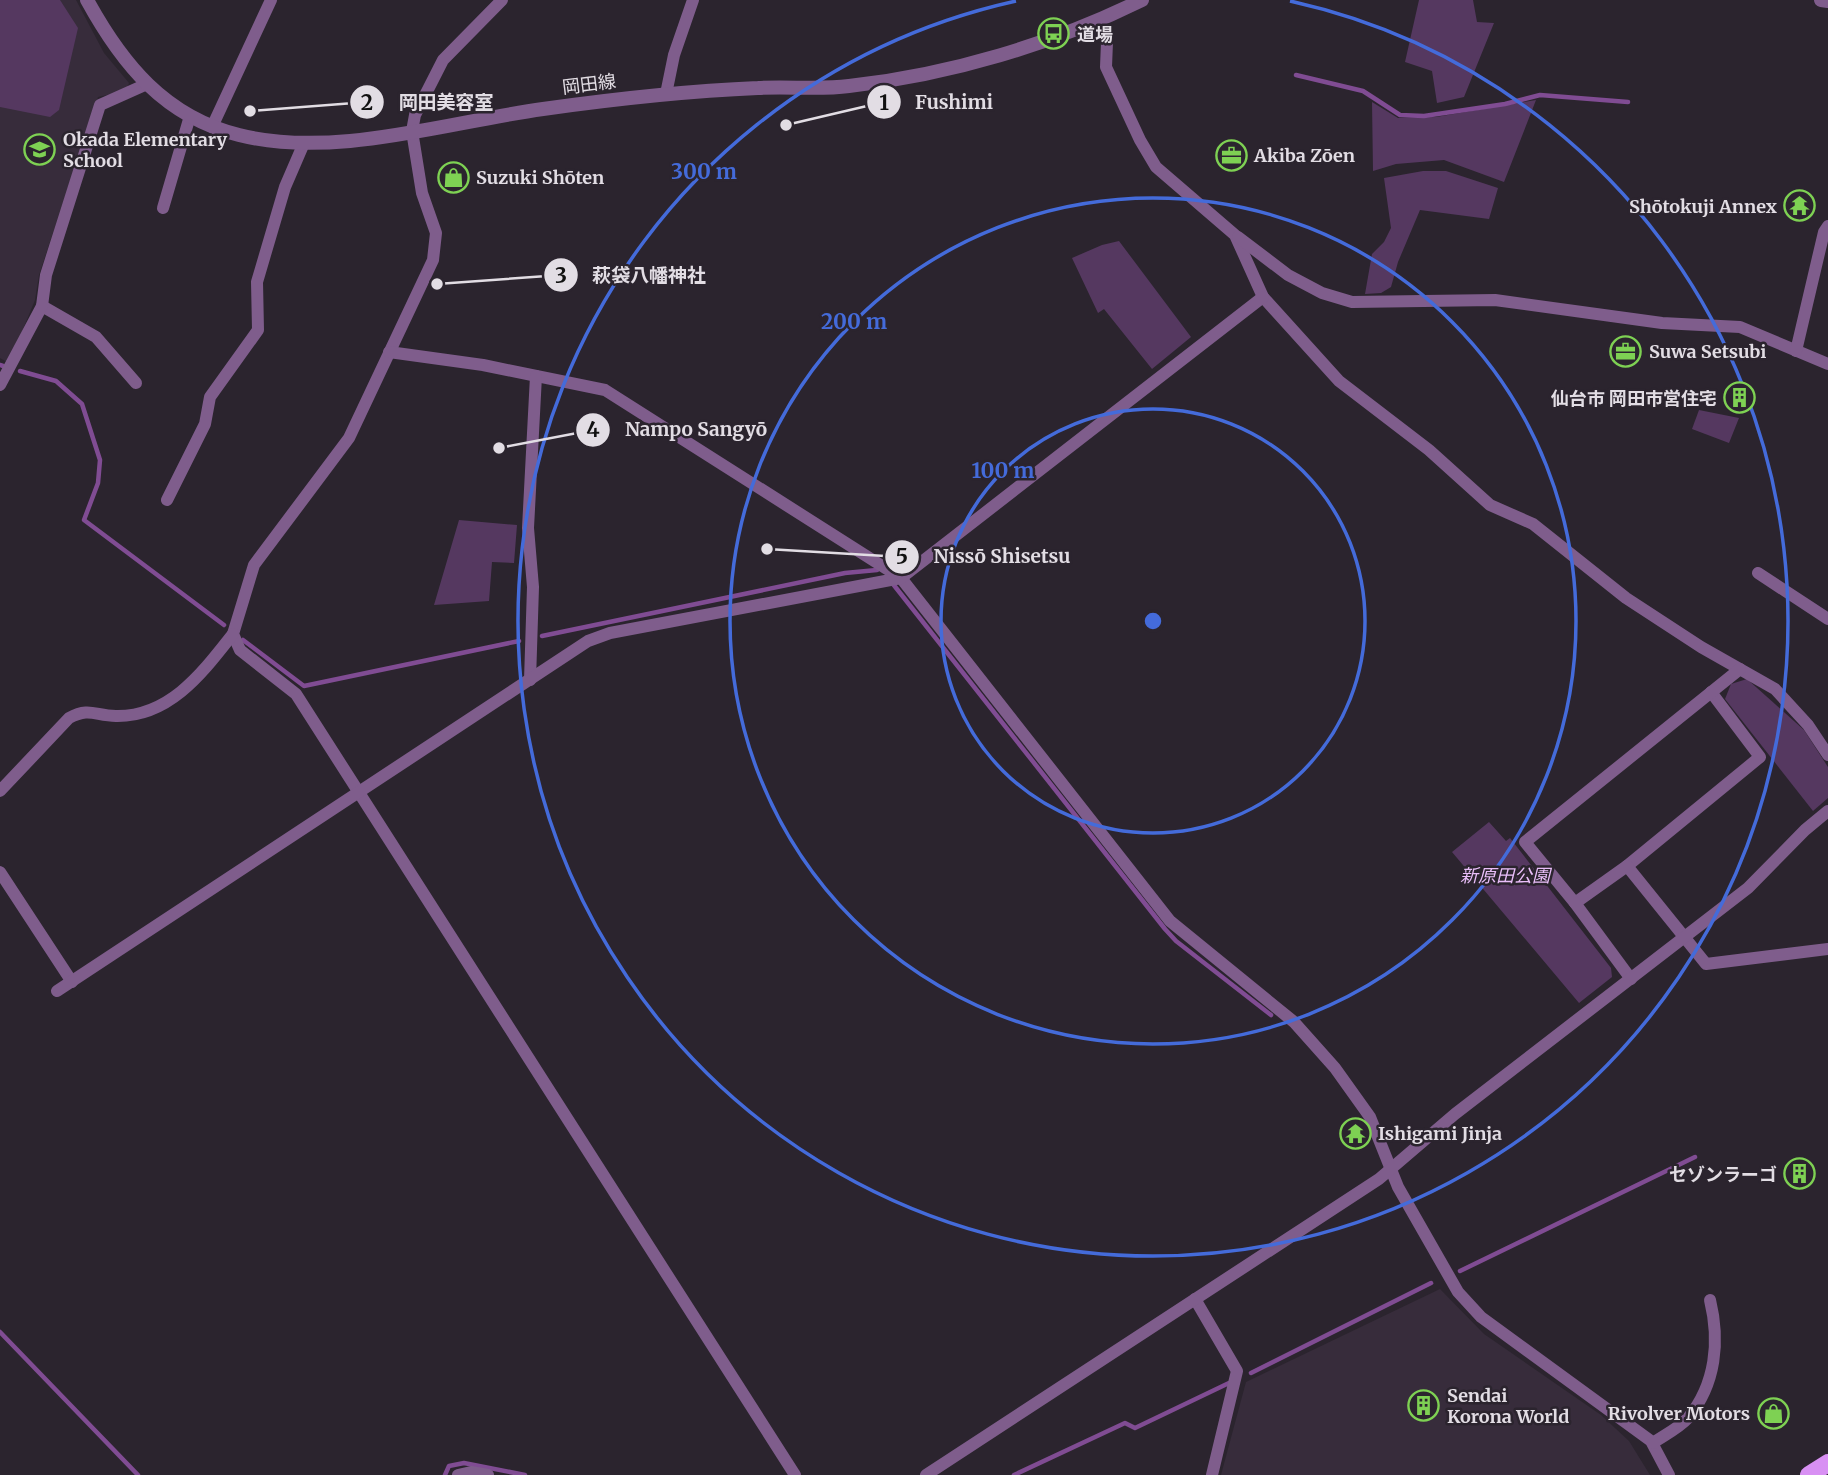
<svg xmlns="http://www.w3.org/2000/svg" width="1828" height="1475" viewBox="0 0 1828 1475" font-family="Merriweather,'Noto Sans JP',serif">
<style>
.built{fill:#372c3b}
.green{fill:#553860}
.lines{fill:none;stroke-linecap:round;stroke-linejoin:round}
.stream{stroke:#804c93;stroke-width:4.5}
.minor{stroke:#7f5d8c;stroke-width:12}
.tertiary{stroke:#7f5d8c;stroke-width:14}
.primary{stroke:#d890f3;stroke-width:18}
.ring{fill:none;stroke:#446bda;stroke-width:3.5}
.labels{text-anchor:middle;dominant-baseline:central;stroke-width:5;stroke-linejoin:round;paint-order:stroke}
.poi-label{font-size:18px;font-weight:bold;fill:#e2dde4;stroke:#2b242e;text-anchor:start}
.street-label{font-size:18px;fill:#e2dde4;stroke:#2b242e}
.park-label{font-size:18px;font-style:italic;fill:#e9bef9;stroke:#2b242e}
.centre{fill:#446bda;stroke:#2b242e;stroke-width:3.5}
.ring-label{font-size:21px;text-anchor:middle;font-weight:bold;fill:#446bda;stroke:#2b242e;stroke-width:5;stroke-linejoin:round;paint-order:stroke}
.leader{fill:none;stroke:#e2dde4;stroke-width:2.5}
.callout-dot{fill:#e2dde4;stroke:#2b242e;stroke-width:2.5}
.mark-label{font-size:21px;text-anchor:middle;font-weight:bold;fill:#111}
.callout-label{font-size:19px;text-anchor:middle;font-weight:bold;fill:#e2dde4;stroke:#2b242e;stroke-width:5;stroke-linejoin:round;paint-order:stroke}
</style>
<rect width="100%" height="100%" fill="#2b242e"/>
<g class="built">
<polygon points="0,0 76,0 104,53 129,83 126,91 98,97 39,275 35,300 9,363 0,358"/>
<polygon points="1440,1289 1484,1334 1601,1415 1629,1441 1650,1475 1221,1475 1246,1382"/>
</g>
<g class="green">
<polygon points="0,0 60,0 78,28 59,110 50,117 0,107"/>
<polygon points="1419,0 1473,0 1477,22 1494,23 1464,97 1437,103 1432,71 1405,62"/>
<polygon points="1536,100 1504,182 1444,160 1396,164 1373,171 1372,102 1398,118 1436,117"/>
<polygon points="1423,171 1446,171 1498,188 1489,219 1420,210 1398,262 1391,287 1381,293 1365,294 1372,254 1384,242 1391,228 1384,178"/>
<polygon points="1119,241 1191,337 1152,369 1104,309 1098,313 1072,258 1102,245"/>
<polygon points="1699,410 1739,418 1729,443 1692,429"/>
<polygon points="459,520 517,525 514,563 492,562 489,601 434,605"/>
<polygon points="1747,679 1804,730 1828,767 1828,798 1813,811 1725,699 1731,684"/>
<polygon points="1489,822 1506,841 1510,838 1611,968 1612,977 1579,1003 1452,852"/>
</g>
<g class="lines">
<g class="stream">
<polyline points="1296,75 1363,91 1400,115 1424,116 1505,104 1540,95 1628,102"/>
<polyline points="0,365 3,366"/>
<polyline points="20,371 56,381 82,404 100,460 98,483 84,520 224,625"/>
<polyline points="893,584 1165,929 1176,941 1271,1015"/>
<polyline points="542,636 845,573 877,570"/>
<polyline points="243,640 304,686 519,641"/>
<polyline points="1460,1271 1695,1157"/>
<polyline points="0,1332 138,1475"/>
<polyline points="1251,1373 1431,1283"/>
<polyline points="445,1475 449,1466 464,1463 525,1475"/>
<polyline points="1014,1475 1125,1423 1135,1428 1229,1383"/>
</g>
<g class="minor">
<polyline points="502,0 443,60 415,115 412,131 422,193 436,233 433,260 349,438 254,565 233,634 240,650 296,694 795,1475"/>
<polyline points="1096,23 1107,42 1106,67 1140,140 1156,167 1235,235 1263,297 1339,381 1429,450 1490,505 1533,524 1626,598 1701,647 1775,689 1808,725 1828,755"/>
<polyline points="666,94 674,55 693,0"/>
<polyline points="212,127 271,0"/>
<polyline points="163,208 190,116"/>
<polyline points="1238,237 1288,275 1322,293 1352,302 1495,300 1662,323 1740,327 1828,364"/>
<polyline points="42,306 96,337 136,383"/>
<polyline points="1796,351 1824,232 1828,226"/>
<polyline points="389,352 483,365 605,390 901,578 1170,921 1294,1022 1335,1068 1370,1117 1398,1187 1458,1292 1481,1317 1651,1441 1669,1475"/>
<polyline points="0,385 42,306 46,275 100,105 147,84"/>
<polyline points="167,500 205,424 210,397 258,330 257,282 285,187 304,143"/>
<polyline points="1758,573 1828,619"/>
<polyline points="530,680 533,587 528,528 536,376"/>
<path d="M0 791 69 718C90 707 95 716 116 716 170 717 203 672 233 634"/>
<polyline points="1627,866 1760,757 1711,692"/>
<polyline points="0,872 72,982"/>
<polyline points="1575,903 1627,866 1706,964 1828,949"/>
<polyline points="1631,979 1575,903 1525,842 1740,669"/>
<polyline points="57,991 588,641 610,633 901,578 1263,297"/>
<polyline points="1195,1299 1237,1371 1212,1475"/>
<path d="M1653 1443C1663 1436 1679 1428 1688 1418 1716 1384 1720 1341 1710 1300"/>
<polyline points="458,1475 471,1472 488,1475"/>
<polyline points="926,1475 1379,1179 1455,1114 1748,888 1805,830 1828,811"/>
</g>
<g class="tertiary">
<path d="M87 0C122 64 165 117 239 135 334 159 448 122 543 109 614 99 686 91 758 88 788 86 819 90 849 86 949 75 1053 44 1142 0"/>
<polyline points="1821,0 1828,1"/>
</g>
<polyline class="primary" points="1809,1475 1828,1463"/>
</g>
<g class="ring">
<circle cx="1153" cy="621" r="212"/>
<circle cx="1153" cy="621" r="423"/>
<path d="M1290 1A635 635 0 1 1 1016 1"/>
</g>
<defs>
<symbol id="bus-ring" viewBox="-11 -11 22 22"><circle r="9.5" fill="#2b242e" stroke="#7ed153" stroke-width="1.5"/><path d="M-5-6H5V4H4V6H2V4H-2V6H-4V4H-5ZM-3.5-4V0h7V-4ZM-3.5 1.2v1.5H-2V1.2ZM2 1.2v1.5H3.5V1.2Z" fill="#7ed153"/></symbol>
<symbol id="school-ring" viewBox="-11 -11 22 22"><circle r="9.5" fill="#2b242e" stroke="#7ed153" stroke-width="1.5"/><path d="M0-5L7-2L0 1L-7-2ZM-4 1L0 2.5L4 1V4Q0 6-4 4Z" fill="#7ed153"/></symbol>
<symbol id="office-ring" viewBox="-11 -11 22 22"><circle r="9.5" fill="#2b242e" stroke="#7ed153" stroke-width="1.5"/><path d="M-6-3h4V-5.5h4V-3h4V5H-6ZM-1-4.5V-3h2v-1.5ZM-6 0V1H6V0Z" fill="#7ed153"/></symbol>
<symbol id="shop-ring" viewBox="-11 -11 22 22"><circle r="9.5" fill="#2b242e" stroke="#7ed153" stroke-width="1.5"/><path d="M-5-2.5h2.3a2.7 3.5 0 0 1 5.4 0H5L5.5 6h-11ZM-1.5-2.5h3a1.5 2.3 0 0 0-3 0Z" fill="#7ed153"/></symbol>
<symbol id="temple-ring" viewBox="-11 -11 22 22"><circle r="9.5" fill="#2b242e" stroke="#7ed153" stroke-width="1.5"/><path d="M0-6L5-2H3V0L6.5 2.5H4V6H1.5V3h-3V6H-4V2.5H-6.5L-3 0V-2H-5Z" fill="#7ed153"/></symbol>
<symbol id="building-ring" viewBox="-11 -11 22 22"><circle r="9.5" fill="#2b242e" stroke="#7ed153" stroke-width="1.5"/><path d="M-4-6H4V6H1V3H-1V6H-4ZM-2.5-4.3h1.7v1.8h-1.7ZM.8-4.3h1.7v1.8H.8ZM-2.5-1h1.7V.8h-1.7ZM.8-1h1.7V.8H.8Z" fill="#7ed153"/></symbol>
</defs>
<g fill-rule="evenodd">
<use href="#bus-ring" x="1036" y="16" width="35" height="35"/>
<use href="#school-ring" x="22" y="132" width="35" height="35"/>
<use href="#office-ring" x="1214" y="138" width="35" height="35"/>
<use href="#shop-ring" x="436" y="160" width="35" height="35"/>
<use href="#temple-ring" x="1782" y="188" width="35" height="35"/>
<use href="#office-ring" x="1608" y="334" width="35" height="35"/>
<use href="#building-ring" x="1722" y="380" width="35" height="35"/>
<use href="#temple-ring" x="1338" y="1116" width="35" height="35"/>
<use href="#building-ring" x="1782" y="1156" width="35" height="35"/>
<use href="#building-ring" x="1406" y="1388" width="35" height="35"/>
<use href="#shop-ring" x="1756" y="1396" width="35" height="35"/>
</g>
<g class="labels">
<g class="poi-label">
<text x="1077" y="34">道場</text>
<text x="63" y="139">Okada Elementary<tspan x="63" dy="21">School</tspan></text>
<text x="1254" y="155">Akiba Zōen</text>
<text x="476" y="177">Suzuki Shōten</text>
<text x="1777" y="206" text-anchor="end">Shōtokuji Annex</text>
<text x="1649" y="351">Suwa Setsubi</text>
<text x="1717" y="398" text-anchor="end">仙台市 岡田市営住宅</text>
<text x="1378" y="1133">Ishigami Jinja</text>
<text x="1777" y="1174" text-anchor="end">セゾンラーゴ</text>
<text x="1447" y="1395">Sendai<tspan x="1447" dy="21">Korona World</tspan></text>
<text x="1750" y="1413" text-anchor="end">Rivolver Motors</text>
</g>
<g class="street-label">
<text transform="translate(589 84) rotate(-7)">岡田線</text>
</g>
<g class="park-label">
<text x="1505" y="875">新原田公園</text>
</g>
</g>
<circle cx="1153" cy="621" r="10" class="centre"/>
<g class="ring-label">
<text x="704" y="179">300 m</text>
<text x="854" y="329">200 m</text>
<text x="1003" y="478">100 m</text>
</g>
<path class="leader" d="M786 125L884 102M250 111L367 102M437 284L561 275M499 448L593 430M767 549L902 557"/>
<g class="callout-dot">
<circle cx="786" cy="125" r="7"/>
<circle cx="250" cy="111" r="7"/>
<circle cx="437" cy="284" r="7"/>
<circle cx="499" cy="448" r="7"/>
<circle cx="767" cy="549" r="7"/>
<circle cx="884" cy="102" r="18"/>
<circle cx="367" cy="102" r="18"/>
<circle cx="561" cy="275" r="18"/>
<circle cx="593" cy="430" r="18"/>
<circle cx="902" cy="557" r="18"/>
</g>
<g class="mark-label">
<text x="884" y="110">1</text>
<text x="367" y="110">2</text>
<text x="561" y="283">3</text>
<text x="593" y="437">4</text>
<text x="902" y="564">5</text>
</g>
<g class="callout-label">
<text x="954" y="109">Fushimi</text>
<text x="446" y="109">岡田美容室</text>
<text x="649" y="282">萩袋八幡神社</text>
<text x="696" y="436">Nampo Sangyō</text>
<text x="1002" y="563">Nissō Shisetsu</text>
</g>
</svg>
